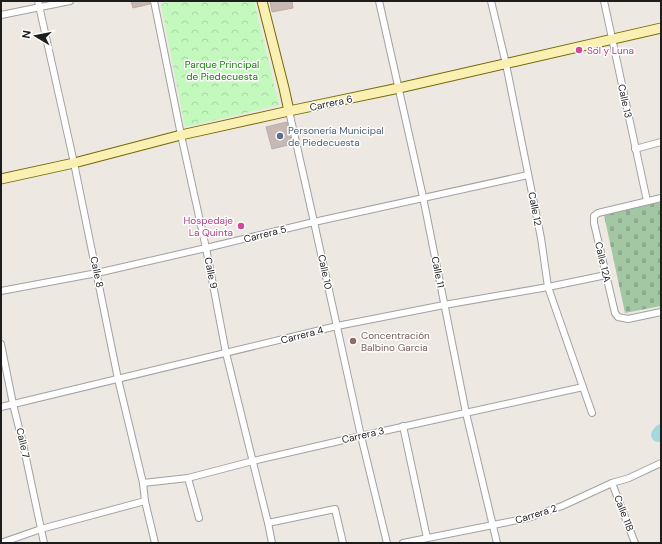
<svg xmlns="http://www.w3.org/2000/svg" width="662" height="544" viewBox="0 0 662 544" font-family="'DM Sans',sans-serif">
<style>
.cemetery{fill:url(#cemetery-stones)}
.park{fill:url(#park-crowns)}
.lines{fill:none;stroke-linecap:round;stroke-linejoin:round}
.river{stroke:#a2dadc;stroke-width:14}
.building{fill:#c6b9b5;stroke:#c0aba4}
.street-casing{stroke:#a1a1a1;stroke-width:8}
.secondary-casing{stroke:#736a04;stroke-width:11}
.street{stroke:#fff;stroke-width:6}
.secondary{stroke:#faf0b4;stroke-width:9}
.hotel-dot{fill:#d1479c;stroke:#fff;stroke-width:1.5}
.service-dot{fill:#5c6f8a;stroke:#fff;stroke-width:1.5}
.education-dot{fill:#8d6e63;stroke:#fff;stroke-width:1.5}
.labels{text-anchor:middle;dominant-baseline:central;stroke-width:3;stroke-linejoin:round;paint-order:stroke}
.hotel-label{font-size:10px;fill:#b23c85;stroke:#fff;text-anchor:start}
.park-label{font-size:10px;fill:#167b0a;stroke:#fff}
.street-label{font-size:10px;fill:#1d1d1d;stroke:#fff}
.service-label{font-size:10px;fill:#4e5e75;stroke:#fff;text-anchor:start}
.education-label{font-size:10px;fill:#785e54;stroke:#fff;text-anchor:start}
</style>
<defs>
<pattern id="cemetery-stones" width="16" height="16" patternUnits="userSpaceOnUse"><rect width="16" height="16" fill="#a4c7a3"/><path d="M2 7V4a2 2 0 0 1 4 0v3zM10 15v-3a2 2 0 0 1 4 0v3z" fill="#8daa8c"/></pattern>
<pattern id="park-crowns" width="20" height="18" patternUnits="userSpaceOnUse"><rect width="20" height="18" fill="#c4f9be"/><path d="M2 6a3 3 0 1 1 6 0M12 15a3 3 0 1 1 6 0" fill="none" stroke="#a8d5a3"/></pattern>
</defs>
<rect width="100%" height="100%" fill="#eee8e2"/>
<polygon class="cemetery" points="661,202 661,306 625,313 604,215"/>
<polygon class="park" points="174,1 254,1 279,105 185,127 161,4"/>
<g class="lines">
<polyline class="river" points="658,435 661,431"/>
</g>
<g class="building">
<polygon points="131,1 150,1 150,4 133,8"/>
<polygon points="270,1 292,1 293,8 272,12"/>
<polygon points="287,122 292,144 272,149 266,127"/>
</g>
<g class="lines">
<defs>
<g id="street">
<polyline points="38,1 74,163 118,379 143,483 145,501 155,543"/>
<polyline points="154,1 181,135 206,248 226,353 268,523 272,543"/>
<polyline points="379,1 423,197 466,413 497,543"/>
<polyline points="491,1 506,64 541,238 548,287 592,413"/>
<polyline points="604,1 647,201"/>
<polyline points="1,15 70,1"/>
<polyline points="289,111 314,222 361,436 387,543"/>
<polyline points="635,149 661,142"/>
<polyline points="661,198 598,213 594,216 594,223 615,313 618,317 628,319 661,312"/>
<polyline points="1,291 97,273 206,248 314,222 528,175"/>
<polyline points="1,344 13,404 23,444 44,543"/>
<polyline points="1,407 337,326 444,305 548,287 606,275"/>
<polyline points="403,426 427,538"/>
<polyline points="188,478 199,518"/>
<polyline points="143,483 188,478 253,461 361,436 583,387"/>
<polyline points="612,483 635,543"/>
<polyline points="268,523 335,509 343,543"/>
<polyline points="1,543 41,529 145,501"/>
<polyline points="403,543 528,518 562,506 612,483 629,478 661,463"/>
</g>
<g id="secondary">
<polyline points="262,1 284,88 289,111"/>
<polyline points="1,179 74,163 181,135 289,111 399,88 661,28"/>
</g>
</defs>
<use href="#street" class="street-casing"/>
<use href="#secondary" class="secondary-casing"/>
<use href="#street" class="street"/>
<use href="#secondary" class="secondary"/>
</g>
<g class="hotel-dot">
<circle cx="579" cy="50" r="4"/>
<circle cx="241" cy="226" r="4"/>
</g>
<circle class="service-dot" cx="280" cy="136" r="4"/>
<circle class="education-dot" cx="353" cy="341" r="4"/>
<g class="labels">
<g class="hotel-label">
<text x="587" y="50">Sol y Luna</text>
<text x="233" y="220" text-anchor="end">Hospedaje<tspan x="233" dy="12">La Quinta</tspan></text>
</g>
<g class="park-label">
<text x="222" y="64">Parque Principal<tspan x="222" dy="12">de Piedecuesta</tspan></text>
</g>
<g class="street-label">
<text transform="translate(625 101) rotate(78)">Calle 13</text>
<text transform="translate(331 103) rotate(-12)">Carrera 6</text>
<text transform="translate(535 209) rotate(79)">Calle 12</text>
<text transform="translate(265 234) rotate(-14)">Carrera 5</text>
<text transform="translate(603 262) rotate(77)">Calle 12A</text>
<text transform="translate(97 272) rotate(78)">Calle 8</text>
<text transform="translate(325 272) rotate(78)">Calle 10</text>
<text transform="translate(438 272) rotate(79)">Calle 11</text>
<text transform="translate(211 273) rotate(79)">Calle 9</text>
<text transform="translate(302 335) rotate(-14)">Carrera 4</text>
<text transform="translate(363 435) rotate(-13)">Carrera 3</text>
<text transform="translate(23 443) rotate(77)">Calle 7</text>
<text transform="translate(624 513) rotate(69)">Calle 11B</text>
<text transform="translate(536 514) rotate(-17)">Carrera 2</text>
</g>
<g class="service-label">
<text x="288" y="130">Personería Municipal<tspan x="288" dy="12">de Piedecuesta</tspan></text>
</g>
<g class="education-label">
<text x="361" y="335">Concentración<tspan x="361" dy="12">Balbino Garcia</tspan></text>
</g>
</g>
<rect width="662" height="544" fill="none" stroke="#1d1d1d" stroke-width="4"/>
<g transform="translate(36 36) rotate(280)" stroke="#ffffff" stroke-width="3" paint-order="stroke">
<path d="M0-3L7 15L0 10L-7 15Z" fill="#1d1d1d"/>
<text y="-6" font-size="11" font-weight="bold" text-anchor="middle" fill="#1d1d1d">N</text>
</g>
</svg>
